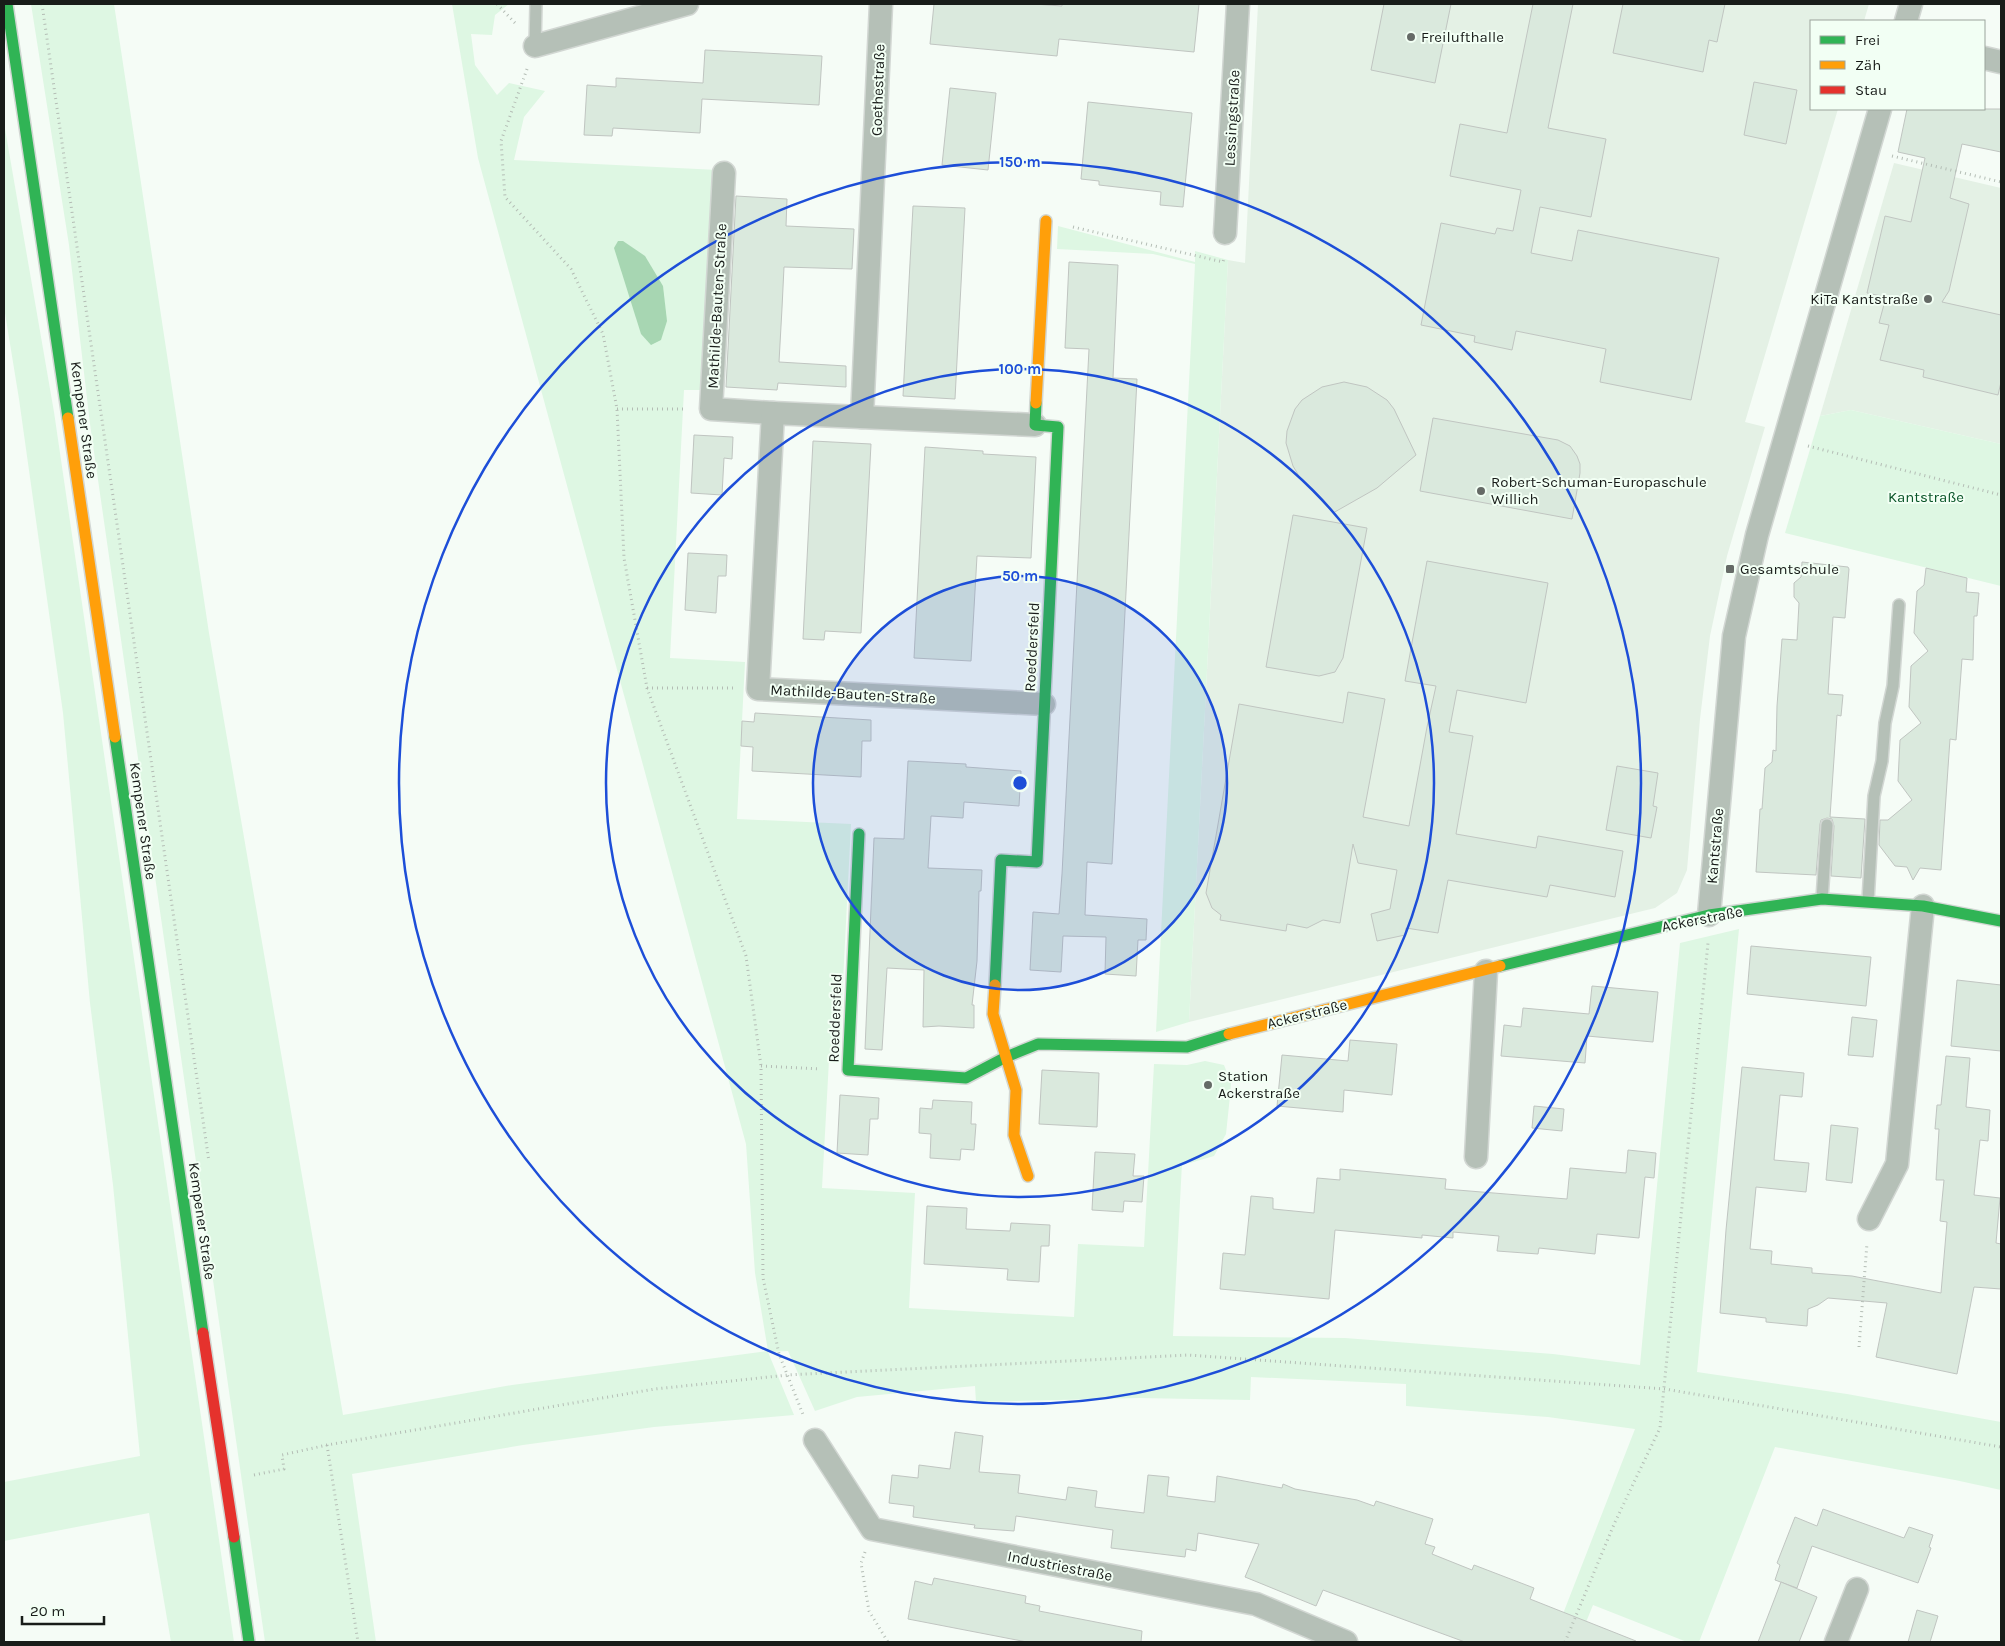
<svg xmlns="http://www.w3.org/2000/svg" width="2005" height="1646" viewBox="0 0 2005 1646" font-family="Karla,sans-serif">
<style>
.built{fill:#e4f1e5}
.green{fill:#def7e3}
.water{fill:#a7d6b2}
.building{fill:#dae9dd;stroke:#c0c5c1}
.lines{fill:none;stroke-linecap:round;stroke-linejoin:round}
.lane-casing{stroke:#d2d7d3;stroke-width:14}
.street-casing{stroke:#d2d7d3;stroke-width:25}
.fast-casing{stroke:#d2d7d3;stroke-width:14}
.slow-casing{stroke:#d2d7d3;stroke-width:14}
.jam-casing{stroke:#d2d7d3;stroke-width:14}
.path{stroke:#b4bdb5;stroke-width:3;stroke-dasharray:1 4;stroke-linecap:butt}
.lane{stroke:#b5c0b7;stroke-width:11}
.street{stroke:#b5c0b7;stroke-width:22}
.fast{stroke:#30b455;stroke-width:11}
.slow{stroke:#ff9f0a;stroke-width:11}
.jam{stroke:#e5322d;stroke-width:11}
.ring{fill:none;stroke:#1d4ed8;stroke-width:2.5}
.poi-dot{fill:#656a66;stroke:#f2fff4;stroke-width:2}
.labels{text-anchor:middle;dominant-baseline:central;stroke-width:4;stroke-linejoin:round;paint-order:stroke}
.poi-label{font-size:15px;fill:#181c19;stroke:#f2fff4;text-anchor:start}
.street-label{font-size:15px;fill:#181c19;stroke:#f2fff4}
.park-label{font-size:15px;fill:#0a5529;stroke:#f2fff4}
.centre{fill:#1d4ed8;stroke:#f2fff4;stroke-width:2.5}
.ring-label{font-size:15px;text-anchor:middle;font-weight:bold;fill:#1d4ed8;stroke:#f2fff4;stroke-width:4;stroke-linejoin:round;paint-order:stroke}
</style>
<rect width="100%" height="100%" fill="#f5fcf6"/>
<g class="built">
<polygon points="1258,4 1869,4 1864,21 1811,21 1811,109 1838,109 1745,422 1765,427 1727,556 1710,636 1700,719 1687,870 1677,893 1655,908 1189,1022 1228,260 1245,263"/>
<polygon points="1894,163 2001,188 2001,444 1851,410 1820,416"/>
</g>
<g class="green">
<polygon points="31,4 114,4 209,633 343,1415 512,1385 768,1351 755,1273 746,1144 478,158 452,4 509,4 495,15 492,35 471,34 475,65 497,95 509,83 545,91 524,117 514,160 718,170 707,390 684,390 670,658 745,662 737,819 851,824 839,1060 829,1060 822,1188 915,1193 909,1308 1074,1317 1078,1244 1144,1247 1154,1064 1187,1065 1205,1061 1224,1065 1231,1083 1230,1096 1226,1134 1214,1156 1190,1163 1182,1163 1173,1336 1345,1338 1553,1354 1640,1365 1680,943 1739,929 1697,1372 1847,1394 2001,1422 2001,1490 1955,1480 1775,1447 1699,1642 1687,1642 1593,1605 1578,1642 1552,1642 1635,1429 1548,1417 1406,1406 1406,1384 1251,1377 1250,1400 1139,1398 976,1402 975,1386 857,1397 815,1411 788,1351 768,1352 794,1415 654,1427 523,1445 352,1474 376,1642 265,1642 90,424 69,245"/>
<polygon points="4,123 54,412 234,1642 171,1642 149,1513 4,1541 4,1482 140,1456 113,1185 90,1003 63,713 19,399 4,307"/>
<polygon points="1058,226 1195,262 1195,251 1228,260 1189,1022 1156,1032 1195,264 1153,254 1057,249"/>
<polygon points="1851,410 2001,444 2001,586 1785,533 1820,416"/>
</g>
<polygon class="water" points="618,241 623,241 645,256 663,286 667,321 661,340 651,345 641,334 614,248"/>
<g class="building">
<polygon points="934,4 1034,4 1062,6 1062,4 1199,4 1194,52 1059,39 1057,56 930,44"/>
<polygon points="1384,4 1451,4 1435,83 1371,70"/>
<polygon points="1533,4 1573,4 1548,128 1606,139 1591,217 1540,207 1531,253 1572,261 1578,230 1719,258 1691,400 1600,382 1606,349 1516,331 1512,350 1474,342 1475,336 1421,325 1441,223 1495,234 1497,228 1513,231 1521,190 1450,176 1460,124 1507,133"/>
<polygon points="1623,4 1725,4 1717,42 1709,40 1703,72 1613,53"/>
<polygon points="705,50 822,56 819,105 702,99 700,133 613,128 612,136 584,135 587,85 616,87 616,78 703,83"/>
<polygon points="1754,82 1797,90 1786,144 1744,135"/>
<polygon points="950,88 996,93 988,170 942,165"/>
<polygon points="1088,102 1192,113 1183,207 1160,205 1161,192 1099,185 1099,181 1081,179"/>
<polygon points="1907,109 2001,109 2001,152 1962,144 1950,198 1969,204 1949,291 1942,302 2001,315 2001,382 1998,395 1923,377 1924,370 1880,360 1889,325 1879,323 1886,297 1867,293 1885,216 1911,222 1925,158 1898,152"/>
<polygon points="736,196 787,199 786,226 854,229 852,269 784,267 782,308 779,362 846,366 846,387 778,383 777,390 726,387"/>
<polygon points="913,206 965,208 955,399 903,396"/>
<polygon points="1069,262 1118,265 1113,378 1137,379 1112,864 1087,862 1085,915 1147,919 1146,940 1138,940 1136,976 1105,974 1106,937 1063,936 1061,972 1030,970 1033,912 1059,914 1062,874 1089,349 1065,348"/>
<polygon points="1344,382 1367,387 1387,400 1394,409 1416,455 1377,488 1333,513 1299,476 1293,466 1286,443 1287,431 1295,409 1302,400 1322,387"/>
<polygon points="1433,418 1558,440 1570,446 1577,456 1580,464 1580,473 1572,519 1420,491"/>
<polygon points="694,435 733,437 732,459 724,458 722,495 691,493"/>
<polygon points="813,441 871,444 861,633 825,631 824,640 803,639"/>
<polygon points="925,447 983,451 983,454 1036,457 1031,558 977,556 971,661 914,658"/>
<polygon points="1293,515 1367,528 1343,658 1335,672 1319,676 1266,667"/>
<polygon points="688,553 727,555 726,576 718,576 716,613 685,610"/>
<polygon points="1427,561 1548,583 1526,703 1457,690 1449,732 1473,736 1456,834 1536,848 1538,836 1623,851 1615,897 1550,885 1547,897 1448,880 1438,933 1406,928 1405,935 1377,941 1371,914 1390,909 1397,870 1358,863 1353,844 1340,923 1323,920 1307,928 1287,924 1286,931 1220,920 1221,915 1212,908 1206,893 1239,704 1343,723 1348,692 1385,699 1363,817 1409,826 1427,727 1436,686 1405,681"/>
<polygon points="1802,562 1848,567 1849,569 1845,618 1833,617 1828,694 1843,695 1841,716 1837,715 1830,817 1865,819 1861,878 1831,876 1834,826 1832,819 1827,818 1821,820 1820,824 1816,875 1756,872 1760,809 1762,809 1765,768 1772,762 1773,750 1776,751 1777,706 1782,639 1797,640 1799,603 1794,597 1794,583 1801,577"/>
<polygon points="1926,568 1967,578 1966,592 1979,593 1977,616 1974,616 1973,660 1962,659 1956,740 1950,739 1941,870 1920,868 1913,880 1907,867 1895,866 1879,845 1880,820 1888,820 1912,800 1898,781 1900,740 1921,723 1909,707 1911,666 1928,651 1914,633 1917,591 1924,585"/>
<polygon points="755,713 871,720 871,741 862,741 861,777 752,771 753,747 741,746 742,721 754,722"/>
<polygon points="908,761 966,764 966,767 1021,771 1019,806 964,802 963,818 931,816 928,868 982,870 981,891 979,891 977,961 972,1005 974,1005 974,1028 939,1026 923,1027 924,970 887,968 882,1050 865,1049 874,838 904,839"/>
<polygon points="1617,766 1658,773 1653,806 1657,807 1651,838 1606,830"/>
<polygon points="1751,946 1871,957 1866,1006 1747,994"/>
<polygon points="1957,980 2001,985 2001,1051 1951,1046"/>
<polygon points="1592,986 1658,992 1653,1042 1587,1036 1585,1063 1501,1056 1504,1025 1521,1027 1523,1008 1589,1014"/>
<polygon points="1852,1017 1877,1020 1873,1057 1848,1055"/>
<polygon points="1350,1040 1397,1044 1392,1095 1344,1090 1343,1112 1277,1106 1282,1055 1348,1061"/>
<polygon points="1946,1056 1970,1058 1966,1107 1990,1110 1988,1141 1980,1140 1974,1195 2000,1198 1996,1243 2001,1244 2001,1289 1974,1287 1957,1374 1876,1357 1887,1303 1828,1298 1818,1305 1808,1309 1807,1326 1766,1322 1766,1318 1720,1313 1726,1230 1742,1067 1804,1073 1802,1097 1780,1095 1774,1160 1809,1163 1806,1192 1756,1187 1750,1249 1772,1251 1771,1264 1812,1268 1812,1273 1852,1276 1941,1293 1947,1222 1940,1221 1944,1180 1936,1180 1939,1129 1935,1129 1937,1105 1941,1105"/>
<polygon points="1042,1070 1099,1073 1097,1127 1039,1124"/>
<polygon points="840,1095 879,1098 878,1119 870,1119 868,1155 837,1153"/>
<polygon points="933,1100 972,1102 971,1124 976,1124 974,1150 961,1149 960,1160 930,1158 931,1134 919,1133 920,1108 932,1109"/>
<polygon points="1534,1106 1564,1109 1562,1131 1532,1128"/>
<polygon points="1831,1125 1858,1128 1852,1183 1826,1180"/>
<polygon points="1628,1150 1656,1153 1654,1178 1645,1177 1639,1238 1597,1234 1595,1254 1539,1248 1538,1254 1497,1251 1499,1236 1453,1232 1453,1238 1422,1235 1422,1238 1335,1230 1329,1299 1220,1289 1223,1253 1245,1255 1251,1196 1273,1198 1273,1209 1314,1213 1317,1178 1340,1180 1340,1169 1446,1179 1445,1189 1567,1199 1570,1168 1626,1173"/>
<polygon points="1095,1152 1135,1154 1133,1176 1144,1176 1142,1202 1124,1201 1123,1212 1092,1210"/>
<polygon points="927,1206 967,1208 966,1229 1010,1231 1011,1223 1050,1225 1049,1246 1041,1246 1039,1282 1007,1280 1008,1269 924,1264"/>
<polygon points="955,1432 983,1436 979,1472 1020,1475 1018,1493 1066,1500 1068,1487 1097,1491 1095,1507 1144,1513 1148,1475 1169,1477 1167,1496 1215,1502 1217,1476 1282,1488 1283,1484 1295,1489 1357,1500 1374,1506 1376,1501 1433,1519 1425,1544 1435,1547 1432,1554 1472,1570 1474,1565 1534,1588 1530,1599 1636,1641 1636,1642 1465,1642 1323,1590 1316,1606 1245,1577 1259,1544 1198,1533 1196,1551 1186,1549 1185,1557 1111,1548 1113,1530 1016,1516 1014,1531 974,1528 975,1525 913,1517 914,1506 889,1503 892,1475 918,1478 919,1465 950,1469"/>
<polygon points="1823,1509 1904,1538 1909,1527 1933,1535 1929,1547 1931,1548 1918,1583 1812,1546 1797,1588 1775,1580 1780,1565 1777,1563 1795,1517 1817,1526"/>
<polygon points="934,1578 1026,1596 1025,1603 1040,1606 1039,1611 1142,1631 1141,1642 1027,1642 908,1619 915,1581 932,1585"/>
<polygon points="1781,1582 1817,1597 1799,1642 1758,1642"/>
<polygon points="1917,1610 1938,1616 1930,1642 1908,1642"/>
</g>
<g class="lines">
<defs>
<g id="lane">
<polyline points="535,46 536,4"/>
<polyline points="1822,899 1827,825"/>
<polyline points="1868,901 1874,796 1882,761 1885,723 1893,686 1899,605"/>
</g>
<g id="street">
<polyline points="1906,21 1911,4"/>
<polyline points="535,46 687,4"/>
<polyline points="1984,58 2001,62"/>
<polyline points="724,173 711,409 773,413"/>
<polyline points="1225,233 1238,4"/>
<polyline points="862,417 881,4"/>
<polyline points="1035,425 773,413 758,689 1044,704"/>
<polyline points="1709,915 1734,636 1757,535 1880,109"/>
<polyline points="1476,1157 1486,971"/>
<polyline points="1869,1219 1897,1164 1923,906"/>
<polyline points="815,1440 872,1529 1256,1604 1346,1642"/>
<polyline points="1836,1642 1857,1589"/>
</g>
<g id="fast">
<polyline points="7,4 68,418"/>
<polyline points="115,737 203,1333"/>
<polyline points="859,834 848,1070 966,1078 1006,1057 1038,1044 1187,1047 1229,1034"/>
<polyline points="1500,966 1709,915 1822,899 1923,906 2001,921"/>
<polyline points="995,985 1001,860 1037,862 1058,427 1035,425 1036,403"/>
<polyline points="234,1537 249,1642"/>
</g>
<g id="slow">
<polyline points="1036,403 1046,221"/>
<polyline points="68,418 115,737"/>
<polyline points="995,985 993,1014 1016,1090 1014,1135 1028,1176"/>
<polyline points="1229,1034 1500,966"/>
</g>
<polyline id="jam" points="203,1333 234,1537"/>
</defs>
<use href="#lane" class="lane-casing"/>
<use href="#street" class="street-casing"/>
<use href="#fast" class="fast-casing"/>
<use href="#slow" class="slow-casing"/>
<use href="#jam" class="jam-casing"/>
<g class="path">
<polyline points="42,4 209,1162"/>
<polyline points="497,4 516,24"/>
<polyline points="527,69 501,141 505,197 571,269 603,334 617,409 624,558 647,688 746,956 761,1066 763,1278 779,1354 804,1417"/>
<polyline points="1892,156 2001,182"/>
<polyline points="1073,227 1223,262 1224,258"/>
<polyline points="617,409 687,409"/>
<polyline points="1808,446 2001,495"/>
<polyline points="647,688 734,688"/>
<polyline points="761,1066 820,1069"/>
<polyline points="1859,1347 1867,1243"/>
<polyline points="327,1445 358,1642"/>
<polyline points="254,1475 284,1469 282,1455 327,1445 655,1389 788,1375 1188,1355 1665,1389 2001,1447"/>
<polyline points="865,1552 861,1563 869,1611 888,1642"/>
<polyline points="1565,1642 1615,1522 1660,1428 1708,943"/>
</g>
<use href="#lane" class="lane"/>
<use href="#street" class="street"/>
<use href="#fast" class="fast"/>
<use href="#slow" class="slow"/>
<use href="#jam" class="jam"/>
</g>
<circle cx="1020" cy="783" r="207" fill="#1d4ed8" fill-opacity=".12"/>
<g class="ring">
<circle cx="1020" cy="783" r="207"/>
<circle cx="1020" cy="783" r="414"/>
<circle cx="1020" cy="783" r="621"/>
</g>
<g class="poi-dot">
<circle cx="1411" cy="37" r="5"/>
<circle cx="1928" cy="299" r="5"/>
<circle cx="1481" cy="491" r="5"/>
<rect x="1725" y="564" width="10" height="10" rx="2.5"/>
<circle cx="1208" cy="1085" r="5"/>
</g>
<g class="labels">
<g class="poi-label">
<text x="1421" y="37">Freilufthalle</text>
<text x="1918" y="299" text-anchor="end">KiTa Kantstraße</text>
<text x="1491" y="482">Robert-Schuman-Europaschule<tspan x="1491" dy="17">Willich</tspan></text>
<text x="1740" y="569">Gesamtschule</text>
<text x="1218" y="1076">Station<tspan x="1218" dy="17">Ackerstraße</tspan></text>
</g>
<g class="street-label">
<text transform="translate(878 90) rotate(-88)">Goethestraße</text>
<text transform="translate(1232 118) rotate(-87)">Lessingstraße</text>
<text transform="translate(717 306) rotate(-87)">Mathilde-Bauten-Straße</text>
<text transform="translate(84 420) rotate(82)">Kempener Straße</text>
<text transform="translate(1032 647) rotate(-87)">Roeddersfeld</text>
<text transform="translate(853 694) rotate(3)">Mathilde-Bauten-Straße</text>
<text transform="translate(143 821) rotate(82)">Kempener Straße</text>
<text transform="translate(1715 846) rotate(-85)">Kantstraße</text>
<text transform="translate(1702 919) rotate(-11)">Ackerstraße</text>
<text transform="translate(1307 1014) rotate(-14)">Ackerstraße</text>
<text transform="translate(835 1018) rotate(-88)">Roeddersfeld</text>
<text transform="translate(202 1221) rotate(82)">Kempener Straße</text>
<text transform="translate(1060 1566) rotate(11)">Industriestraße</text>
</g>
<g class="park-label">
<text x="1926" y="497">Kantstraße</text>
</g>
</g>
<circle cx="1020" cy="783" r="8" class="centre"/>
<g class="ring-label">
<text x="1020" y="167">150 m</text>
<text x="1020" y="374">100 m</text>
<text x="1020" y="581">50 m</text>
</g>
<rect width="2005" height="1646" fill="none" stroke="#181c19" stroke-width="10"/>
<rect x="1810" y="20" width="175" height="90" fill="#f2fff4" stroke="#9ba49c"/>
<rect x="1820" y="36" width="25" height="8" fill="#30b455" stroke="#9ba49c"/>
<text x="1855" y="45" font-size="15" fill="#181c19">Frei</text>
<rect x="1820" y="61" width="25" height="8" fill="#ff9f0a" stroke="#9ba49c"/>
<text x="1855" y="70" font-size="15" fill="#181c19">Zäh</text>
<rect x="1820" y="86" width="25" height="8" fill="#e5322d" stroke="#9ba49c"/>
<text x="1855" y="95" font-size="15" fill="#181c19">Stau</text>
<path d="M22 1616v8h82v-8" fill="none" stroke="#181c19" stroke-width="2.5"/>
<text x="30" y="1616" font-size="15" fill="#181c19" stroke="#f2fff4" stroke-width="4" paint-order="stroke">20 m</text>
</svg>
